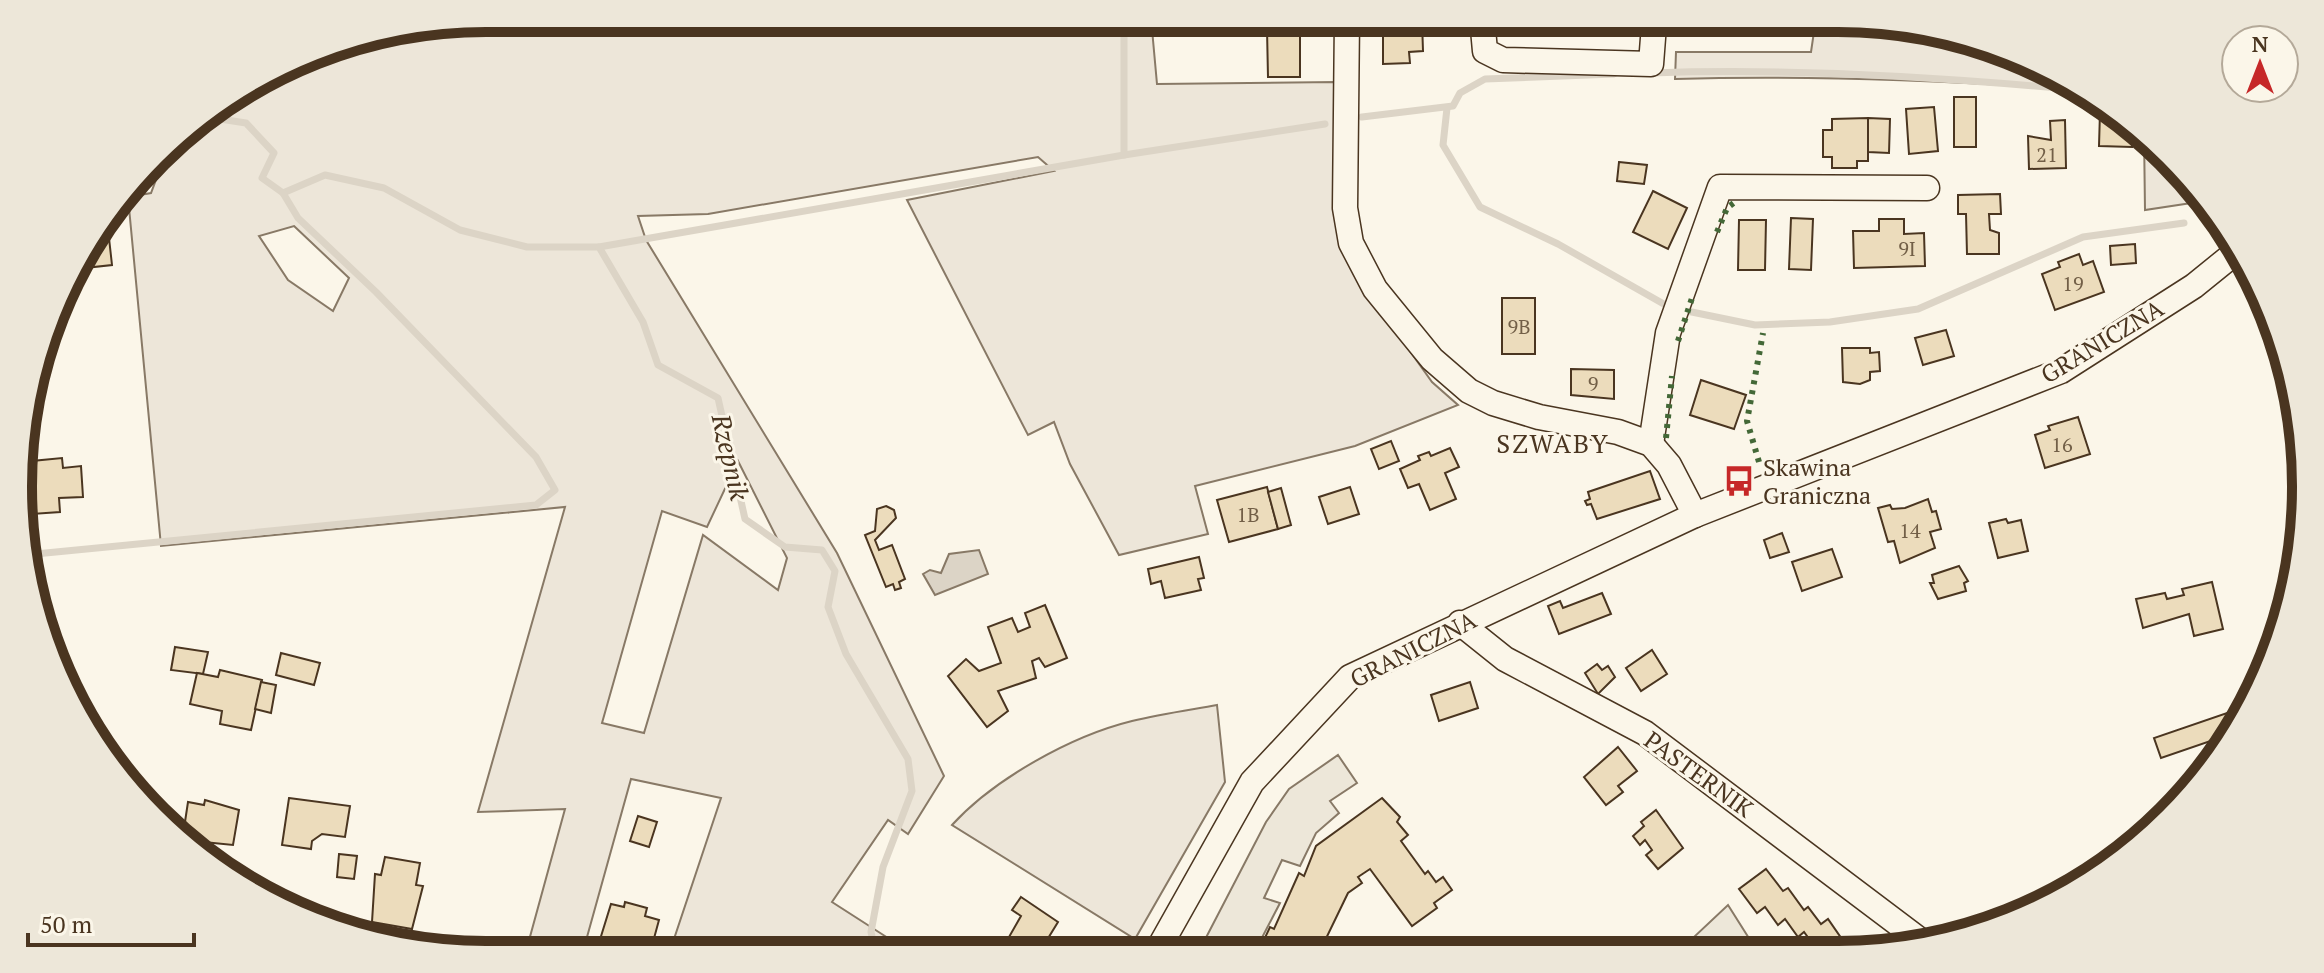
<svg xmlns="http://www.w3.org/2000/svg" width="2324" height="973" viewBox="0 0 2324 973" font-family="'PT Serif',serif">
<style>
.green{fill:#ede6d9;stroke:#887966;stroke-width:2;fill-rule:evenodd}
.parking{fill:#ede7d9;stroke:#887966;stroke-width:2}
.water{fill:#dcd4c6;stroke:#887966;stroke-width:2}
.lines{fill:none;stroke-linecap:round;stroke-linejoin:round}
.stream{stroke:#dcd4c6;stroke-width:7}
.building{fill:#ecdcbc;stroke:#4a3520;stroke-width:2}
.minor-casing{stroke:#4a3520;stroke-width:27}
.minor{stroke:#fbf6e9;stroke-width:24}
.hedge{stroke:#436837;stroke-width:6;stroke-dasharray:4 6;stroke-linecap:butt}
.labels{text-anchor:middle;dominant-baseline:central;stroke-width:6;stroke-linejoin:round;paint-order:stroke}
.number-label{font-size:20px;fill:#725f47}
.street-label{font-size:24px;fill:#4a3520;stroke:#fbf6e9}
.poi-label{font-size:24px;fill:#4a3520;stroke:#fbf6e9;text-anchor:start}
.neighbourhood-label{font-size:26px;letter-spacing:2px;fill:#4a3520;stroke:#fbf6e9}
.water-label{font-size:26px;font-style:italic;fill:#4a3520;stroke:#fbf6e9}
.rim{fill:none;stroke:#4a3520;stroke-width:10}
</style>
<rect width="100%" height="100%" fill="#fbf6e9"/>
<g class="green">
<path d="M487 18H1151L1157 84 1336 82 1368 292 1432 382 1458 405 1355 446 1195 486 1208 534 1119 555 1070 464 1054 422 1028 435 907 200 1054 171 1038 157 708 214 638 216 646 240 837 553 944 776 908 834 888 820 832 902 902 947 903 954H669L721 798 631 779 582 955H525L565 809 478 812 565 507 161 546 128 197 151 193 169 145 178 134 335 43ZM294 226 349 278 333 311 288 280 259 236ZM738 461 787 558 778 590 703 535 644 733 602 723 662 511 707 527Z"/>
<path d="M1816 18H1838L1989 43 2068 89C1937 80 1807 75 1675 79L1676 52H1811Z"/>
<polygon points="2144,133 2147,135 2198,202 2145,210"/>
<path d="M1217 705 1225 782 1135 939 952 825C994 779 1071 736 1132 721 1160 714 1189 710 1217 705Z"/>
</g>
<g class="parking">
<polygon points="1338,755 1357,783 1330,801 1339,813 1316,833 1300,866 1282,860 1264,898 1280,903 1254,953 1198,953 1266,822 1289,789"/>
<polygon points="1728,905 1757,951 1706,951 1695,936"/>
</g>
<polygon class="water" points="979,550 988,574 935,595 923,574 930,570 941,573 949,554"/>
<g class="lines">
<g class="stream">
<path d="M1651 73C1791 68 1928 76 2067 89"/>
<polyline points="1447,108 1443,145 1480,207 1558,244 1669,307"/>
<polyline points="207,117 246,123 274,153 262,178 283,193 325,175 384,188 460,230 527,247 599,247 643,322 658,365 718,398 745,519 785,547 822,550 835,571 828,607 846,654 908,759 912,791 883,867 871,932 876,954"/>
<polyline points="1362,117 1453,106 1460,93 1485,79 1614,74"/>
<polyline points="1124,155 1124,18"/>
<polyline points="599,247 1124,155 1325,124"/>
<polyline points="1682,310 1755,325 1830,322 1918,309 2083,237 2184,223"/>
<polyline points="25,555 536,505 555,490 536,457 376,292 298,218 283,193"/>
</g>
</g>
<g class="building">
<polygon points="1386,18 1422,21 1423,51 1409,52 1410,63 1383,64 1383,21"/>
<polygon points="1267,29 1300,29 1300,77 1268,77"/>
<rect x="1954" y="97" width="22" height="50"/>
<polygon points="1934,107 1938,151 1909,154 1906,109"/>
<polygon points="2100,112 2108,112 2132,126 2132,147 2099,146"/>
<polygon points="1868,118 1868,161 1857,161 1857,168 1832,168 1832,157 1823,157 1823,130 1832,130 1832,119"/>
<polygon points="1868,118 1890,119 1889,153 1868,152"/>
<polygon points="2065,120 2066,168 2029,169 2028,136 2051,140 2050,121"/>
<polygon points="1619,162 1647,165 1644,184 1617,181"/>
<polygon points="1653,191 1687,208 1668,249 1633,232"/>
<polygon points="2000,194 2001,214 1989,214 1990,230 1999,233 1999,254 1967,254 1966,214 1958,214 1958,195"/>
<polygon points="1791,218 1813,219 1811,270 1789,269"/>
<polygon points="1879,219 1904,219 1904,234 1924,233 1925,266 1854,268 1853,231 1879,231"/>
<polygon points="1739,220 1766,220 1765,270 1738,270"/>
<polygon points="108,229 112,265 75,269 81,253 99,230"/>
<polygon points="2135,244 2136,263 2111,265 2110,246"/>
<polygon points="2079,254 2083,265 2093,261 2104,292 2055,310 2042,274 2060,267 2058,262"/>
<rect x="1502" y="298" width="33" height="56"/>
<polygon points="1946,330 1954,356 1923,365 1915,338"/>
<polygon points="1842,348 1870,348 1870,353 1879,352 1880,371 1870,372 1870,380 1860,384 1843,382"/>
<polygon points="1571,369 1614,370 1614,399 1571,395"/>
<polygon points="1701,380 1746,395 1734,429 1690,415"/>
<polygon points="2078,417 2090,454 2045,468 2035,435 2050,430 2048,426"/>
<polygon points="1391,441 1399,461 1379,469 1371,449"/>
<polygon points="1450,448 1459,467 1445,473 1456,499 1430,510 1419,484 1408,488 1400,469 1420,460 1418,456 1429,452 1431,456"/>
<polygon points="62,458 63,468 81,466 83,497 59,498 60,512 32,514 32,461"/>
<polygon points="1650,471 1660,499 1597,519 1591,504 1587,505 1585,501 1590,499 1588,492"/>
<polygon points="1267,487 1278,529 1229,542 1217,500"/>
<polygon points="1350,487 1359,514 1328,524 1319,497"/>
<polygon points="1281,488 1291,525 1278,529 1268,492"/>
<polygon points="1928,499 1932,512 1936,511 1941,529 1930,532 1935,548 1900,563 1894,541 1888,542 1878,508 1890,505 1892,509 1905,508"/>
<polygon points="886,506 894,510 896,518 875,540 879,550 892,545 905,579 899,582 901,588 895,590 893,584 886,587 865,535 875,531 877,509"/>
<polygon points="2006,519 2008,523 2021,520 2028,551 1998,558 1989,523"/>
<polygon points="1782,533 1789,552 1770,558 1764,540"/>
<polygon points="1832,549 1842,577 1802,591 1792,562"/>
<polygon points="1199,557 1204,578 1198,579 1201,590 1165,598 1161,581 1151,584 1148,569"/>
<polygon points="1959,566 1968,581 1964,583 1966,591 1938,599 1930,583 1934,583 1932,575"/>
<polygon points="2212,582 2223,629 2194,636 2189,614 2143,628 2136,599 2165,593 2167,599 2184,595 2182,589"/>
<polygon points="1602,593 1611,614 1559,634 1548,606 1560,601 1563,608"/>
<polygon points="1045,605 1067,658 1045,667 1039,658 1032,661 1036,678 998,691 1008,711 987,727 948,676 966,659 979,671 1001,663 988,627 1012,618 1018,632 1030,627 1025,613"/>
<polygon points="175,647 208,652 203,674 171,670"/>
<polygon points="1652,650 1667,674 1641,691 1626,668"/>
<polygon points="281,653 320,663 314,685 276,675"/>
<polygon points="1597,664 1602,670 1608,666 1615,677 1598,694 1585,673"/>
<polygon points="220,670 262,680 251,730 220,724 222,711 190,704 197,673 218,677"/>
<polygon points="261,682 276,685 271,713 255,709"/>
<polygon points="1470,682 1478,708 1439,721 1431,695"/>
<polygon points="2247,706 2236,729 2230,712"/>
<polygon points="2230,712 2236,729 2234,733 2161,758 2154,738"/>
<polygon points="1618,747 1637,771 1618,786 1623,792 1606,805 1584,777"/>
<polygon points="289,798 350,806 345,837 322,834 312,841 311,849 282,845"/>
<polygon points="1382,798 1400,817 1397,822 1408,835 1401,841 1425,874 1428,871 1436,882 1443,877 1452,890 1434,903 1437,908 1412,926 1370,869 1358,877 1362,883 1348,893 1319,953 1266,953 1268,947 1262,944 1270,927 1274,929 1299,873 1304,876 1316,846"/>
<polygon points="205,800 239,810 233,845 194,841 195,837 183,835 188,802 204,805"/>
<polygon points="1656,810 1683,848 1658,869 1646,855 1652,850 1645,840 1640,845 1633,836 1644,826 1641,822"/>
<polygon points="638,816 657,822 649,847 630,841"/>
<polygon points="339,854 357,856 354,879 337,877"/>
<polygon points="385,857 420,863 416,885 423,886 412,929 372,922 375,874 381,875"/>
<polygon points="1766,869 1783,891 1788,888 1804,910 1808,907 1821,924 1828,919 1844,942 1850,938 1860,951 1837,951 1832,944 1818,951 1804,932 1798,937 1785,919 1778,925 1765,907 1757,913 1739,889"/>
<polygon points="1021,897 1058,922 1039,953 1022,953 1005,944 1021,916 1012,910"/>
<polygon points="625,902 647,908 645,916 659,920 650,953 629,947 626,955 598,946 611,904 624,907"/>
</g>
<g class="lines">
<defs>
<g id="minor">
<polyline points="1347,18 1345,208 1351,243 1375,289 1432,359 1469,391 1493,403 1539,417 1618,432 1651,444 1669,465 1695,515"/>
<polyline points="1482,18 1485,51 1503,60 1651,64 1654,25"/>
<polyline points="1651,444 1668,333 1720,187 1927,188"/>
<polyline points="1460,623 1505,659 1645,733 1925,944"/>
<polyline points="1156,953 1252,782 1350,677 1695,515 2061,371 2194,286 2236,252"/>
</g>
</defs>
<use href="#minor" class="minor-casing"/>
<use href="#minor" class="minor"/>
<g class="hedge">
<polyline points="1717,232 1727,208 1735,202"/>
<polyline points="1678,341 1693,295"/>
<polyline points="1666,438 1672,376"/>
<polyline points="1759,462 1747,421 1763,333"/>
</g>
</g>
<defs>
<symbol id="bus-bare" viewBox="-9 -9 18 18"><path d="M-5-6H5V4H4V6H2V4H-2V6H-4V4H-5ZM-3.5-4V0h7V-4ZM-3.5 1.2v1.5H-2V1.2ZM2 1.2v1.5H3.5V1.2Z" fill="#c62828" stroke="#fbf6e9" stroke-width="2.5" paint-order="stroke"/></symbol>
</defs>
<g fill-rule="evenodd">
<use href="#bus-bare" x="1717" y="459" width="44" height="44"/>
</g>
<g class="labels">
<g class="number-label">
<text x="2047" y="154">21</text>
<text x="1907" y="248">9I</text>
<text x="2073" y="283">19</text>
<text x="1519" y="326">9B</text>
<text x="1593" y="383">9</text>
<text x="2062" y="444">16</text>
<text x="1248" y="514">1B</text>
<text x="1910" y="530">14</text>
</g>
<g class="street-label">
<text transform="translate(2102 341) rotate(-31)">GRANICZNA</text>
<text transform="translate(1413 649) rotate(-27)">GRANICZNA</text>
<text transform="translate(1699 774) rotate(36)">PASTERNIK</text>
</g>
<g class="poi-label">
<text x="1763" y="467">Skawina<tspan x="1763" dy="28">Graniczna</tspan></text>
</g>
<g class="neighbourhood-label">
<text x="1553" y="443">SZWABY</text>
</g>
<g class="water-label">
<text transform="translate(731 457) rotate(77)">Rzepnik</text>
</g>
</g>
<path d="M0 0H2324V973H0ZM486 32H1838A454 454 0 0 1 2292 486V487A454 454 0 0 1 1838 941H486A454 454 0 0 1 32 487V486A454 454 0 0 1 486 32Z" fill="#ede7d9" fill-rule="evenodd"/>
<path class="rim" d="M486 32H1838A454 454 0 0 1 2292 486V487A454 454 0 0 1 1838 941H486A454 454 0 0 1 32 487V486A454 454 0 0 1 486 32Z"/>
<g transform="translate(2260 64)"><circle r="38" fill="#fbf6e9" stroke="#b4a999" stroke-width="2"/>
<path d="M0-6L14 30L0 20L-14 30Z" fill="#c62828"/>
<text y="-12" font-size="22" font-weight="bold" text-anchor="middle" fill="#4a3520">N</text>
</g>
<path d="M28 933v12h166v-12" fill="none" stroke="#4a3520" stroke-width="4"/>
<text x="40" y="933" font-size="24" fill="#4a3520" stroke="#fbf6e9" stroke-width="6" paint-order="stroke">50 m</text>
</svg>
